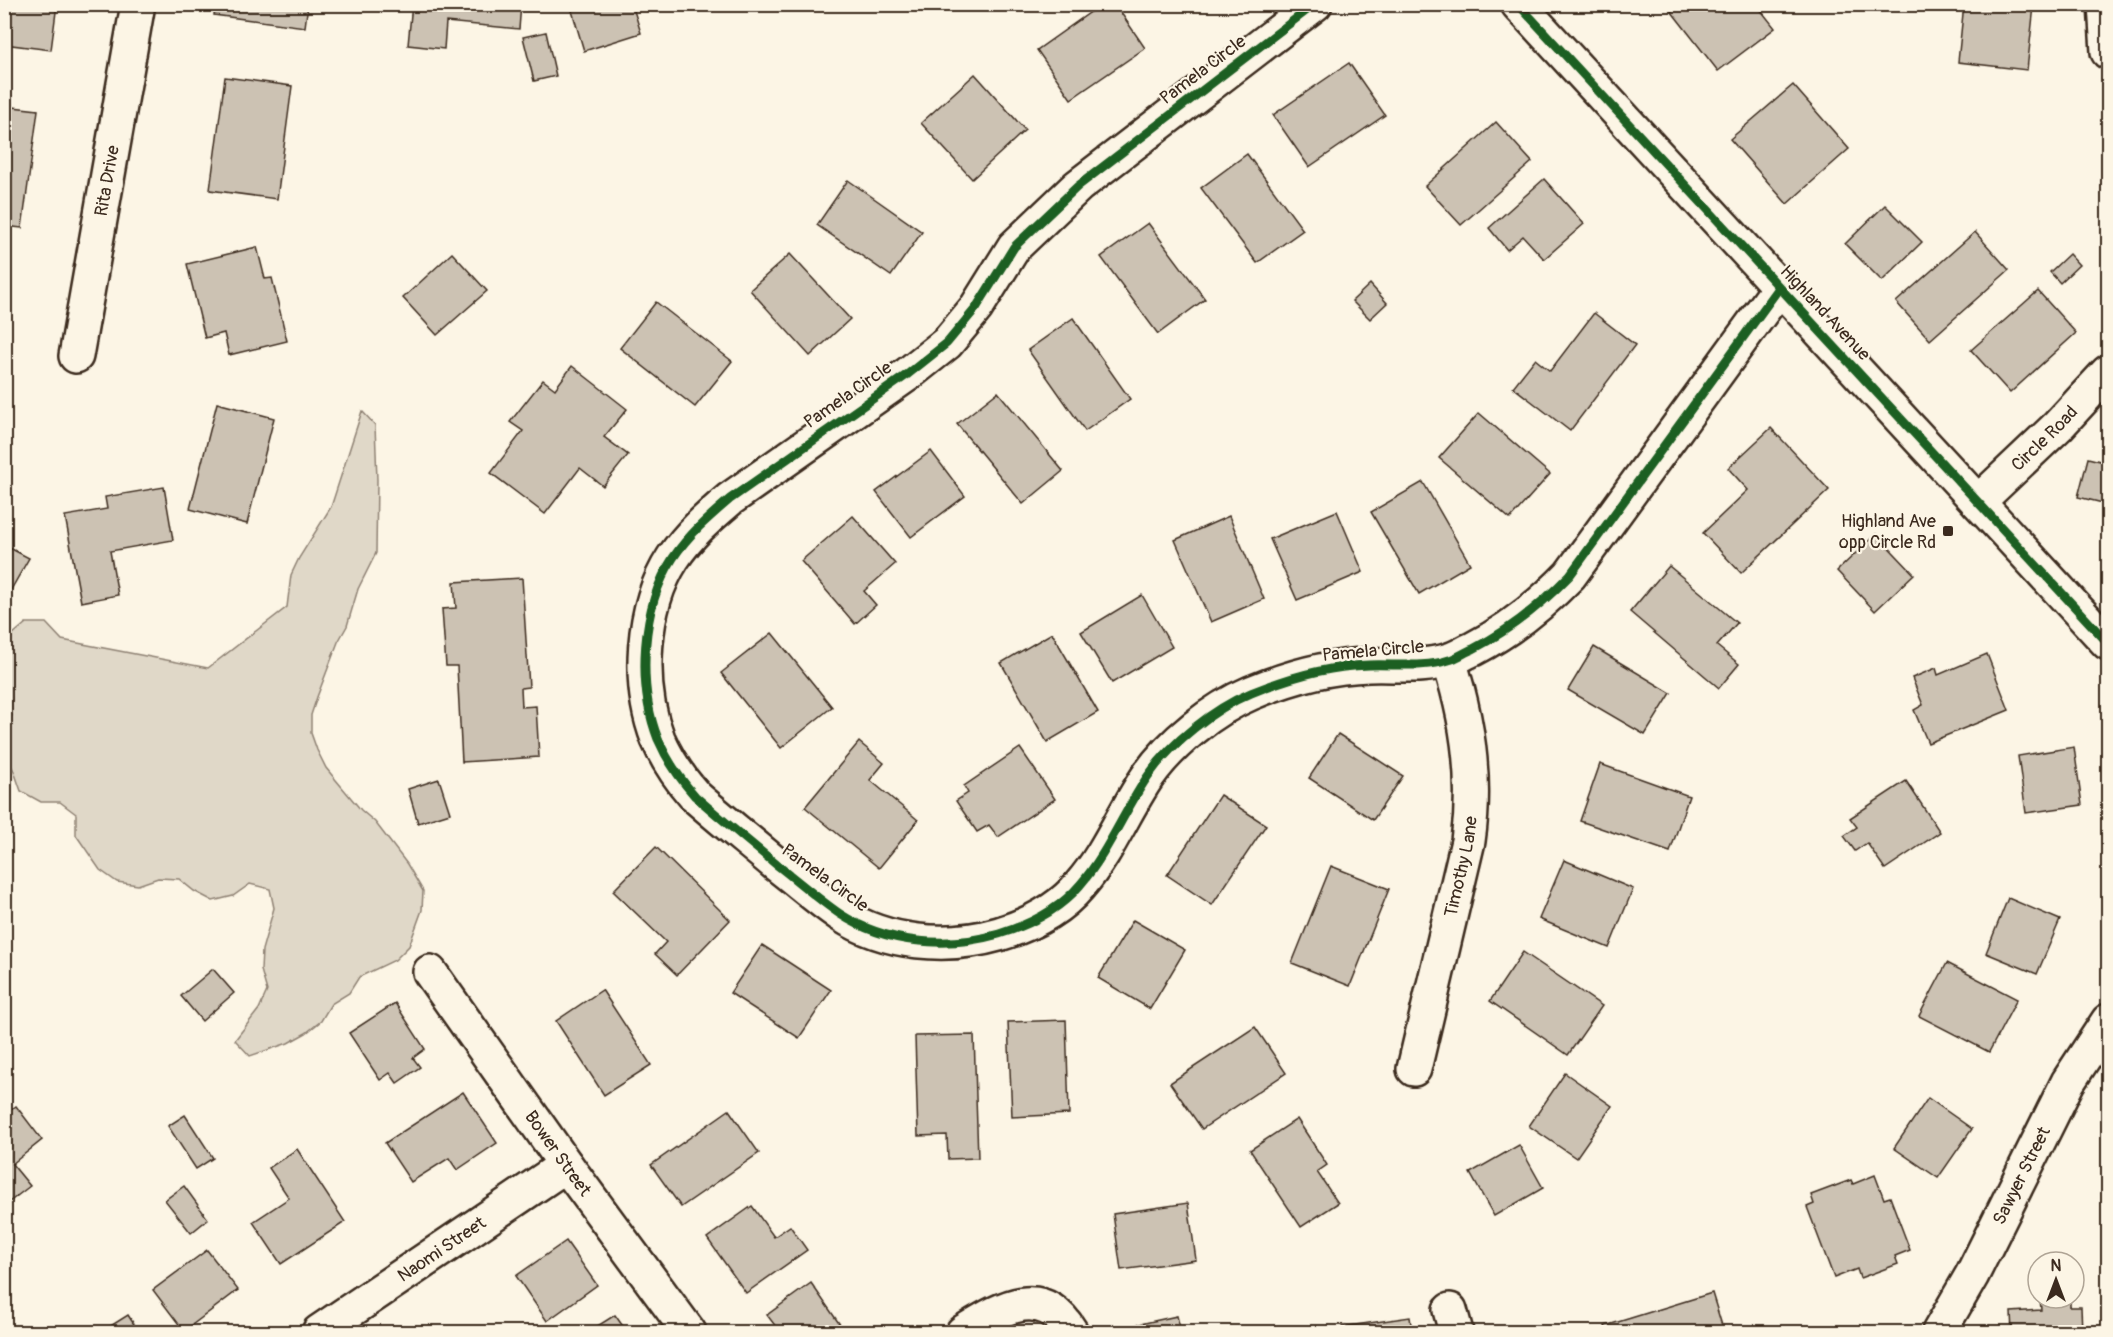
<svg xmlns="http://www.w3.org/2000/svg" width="2113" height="1337" viewBox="0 0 2113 1337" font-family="Pangolin,sans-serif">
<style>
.green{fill:#e0d8c8;stroke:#8e8173;stroke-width:1.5}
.building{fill:#ccc2b3;stroke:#3b2a1e;stroke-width:1.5}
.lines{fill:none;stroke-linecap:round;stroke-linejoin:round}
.minor-casing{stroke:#3b2a1e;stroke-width:38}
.secondary-casing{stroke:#3b2a1e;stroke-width:38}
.minor{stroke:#fcf5e5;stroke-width:33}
.secondary{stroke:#fcf5e5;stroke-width:33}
.cycleway-casing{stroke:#fcf5e5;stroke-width:13}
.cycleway{stroke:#1b5e20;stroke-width:9}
.poi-dot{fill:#3b2a1e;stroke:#fcf5e5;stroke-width:2}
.labels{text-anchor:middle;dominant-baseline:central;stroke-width:4.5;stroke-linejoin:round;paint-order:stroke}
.street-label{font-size:18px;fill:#3b2a1e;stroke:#fcf5e5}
.poi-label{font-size:18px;fill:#3b2a1e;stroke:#fcf5e5;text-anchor:end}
</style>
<rect width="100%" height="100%" fill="#fcf5e5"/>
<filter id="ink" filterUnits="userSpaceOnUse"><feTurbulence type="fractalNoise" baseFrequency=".0167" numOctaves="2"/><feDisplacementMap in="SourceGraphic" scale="12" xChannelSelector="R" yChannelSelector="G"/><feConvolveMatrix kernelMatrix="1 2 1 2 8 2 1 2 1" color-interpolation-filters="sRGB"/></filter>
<g filter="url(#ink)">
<polygon class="green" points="362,411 375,425 377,480 376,553 358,589 347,626 338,642 317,697 311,715 311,733 317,750 326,768 361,810 375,822 407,864 423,891 422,910 409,946 395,960 359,977 349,993 331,1004 321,1021 306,1033 288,1043 250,1056 235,1040 259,1009 267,991 261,970 262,950 274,908 270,889 250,884 233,896 213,901 194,891 179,879 158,878 138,885 117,882 100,870 76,835 76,814 60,802 41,802 21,791 14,771 5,754 5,733 12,715 5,711 5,649 12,635 26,623 46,623 62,640 208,668 287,607 291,575 299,558 331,507"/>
<g class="building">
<polygon points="4,4 57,4 51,50 4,44"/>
<polygon points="215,4 308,4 305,27 214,15"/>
<polygon points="412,4 521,4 519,29 446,22 444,49 408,45"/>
<polygon points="570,4 632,4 641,33 584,51"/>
<polygon points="1102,4 1115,4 1145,48 1071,99 1037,50"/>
<polygon points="1671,4 1756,4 1775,28 1718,71 1668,7"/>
<polygon points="1964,4 2044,4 2044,7 2034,6 2027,70 1958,62"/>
<polygon points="546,32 556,76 534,81 523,37"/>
<polygon points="1349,63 1385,115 1309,167 1273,115"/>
<polygon points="975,74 1025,130 972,179 921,123"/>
<polygon points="225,77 292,86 277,199 210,190"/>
<polygon points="1793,85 1849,149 1787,204 1730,139"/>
<polygon points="4,106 38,110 22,228 4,226"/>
<polygon points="1496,122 1532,162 1461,225 1425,186"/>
<polygon points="1247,154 1303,230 1257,263 1201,188"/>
<polygon points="1544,179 1584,224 1544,259 1523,236 1507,250 1489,228"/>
<polygon points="848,180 922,232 891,276 817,225"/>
<polygon points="1885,205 1922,242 1882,281 1845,244"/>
<polygon points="1148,223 1205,299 1158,334 1101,257"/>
<polygon points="1975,232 2009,270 1930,340 1896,302"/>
<polygon points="257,247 265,279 272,278 287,341 229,355 224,333 205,338 187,264"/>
<polygon points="452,253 487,291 437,335 403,298"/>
<polygon points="790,254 850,319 810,356 750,290"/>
<polygon points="2069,254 2079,265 2060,283 2050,272"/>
<polygon points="1370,284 1387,303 1370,319 1352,301"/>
<polygon points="2038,291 2076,333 2010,393 1971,350"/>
<polygon points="656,302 732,361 695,407 620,348"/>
<polygon points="1594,313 1635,345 1570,431 1513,387 1535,359 1550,371"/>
<polygon points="1073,318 1130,399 1085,431 1028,350"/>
<polygon points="572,366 627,409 604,437 628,455 603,486 580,468 545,514 491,473 523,431 510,422 543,380 555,389"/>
<polygon points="998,392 1063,471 1023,504 957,424"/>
<polygon points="217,403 274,418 247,524 190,509"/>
<polygon points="1479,413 1550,474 1510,519 1439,458"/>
<polygon points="1771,428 1829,490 1741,573 1703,533 1748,490 1728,468"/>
<polygon points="931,451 965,496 911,537 876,492"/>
<polygon points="2088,458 2108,463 2108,460 2108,497 2107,504 2078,497"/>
<polygon points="1423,482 1470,564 1419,594 1371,512"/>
<polygon points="164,487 173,540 110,551 118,595 81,602 65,516 107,509 105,497"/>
<polygon points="1337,511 1363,572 1297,600 1270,539"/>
<polygon points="853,516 895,564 864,591 876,605 855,624 801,561"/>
<polygon points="1229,516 1264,599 1211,622 1175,540"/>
<polygon points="1876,534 1914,574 1875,611 1837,571"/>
<polygon points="4,545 29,558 4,602"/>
<polygon points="1669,566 1737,623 1717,646 1739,664 1719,688 1630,612"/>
<polygon points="522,578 529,687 521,688 522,707 536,706 539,757 462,762 457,666 446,666 442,609 456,608 454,582"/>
<polygon points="1142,595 1172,647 1112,683 1081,632"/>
<polygon points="772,633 832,707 781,748 721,673"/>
<polygon points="1052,633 1098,712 1047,742 1001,663"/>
<polygon points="1594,647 1671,693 1645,735 1568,690"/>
<polygon points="1987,654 2009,710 1928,743 1914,710 1923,705 1912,678 1936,668 1938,675"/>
<polygon points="1338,734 1403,776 1373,820 1309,778"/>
<polygon points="859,742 884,763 870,780 918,820 879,868 805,807"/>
<polygon points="2074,747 2082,805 2026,813 2018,756"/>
<polygon points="1020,748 1055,799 998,837 989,825 977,832 956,801 968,793 964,786"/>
<polygon points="1600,764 1689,796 1670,852 1580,821"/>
<polygon points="439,779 450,813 418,823 408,789"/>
<polygon points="1906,781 1940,832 1885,869 1867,843 1855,851 1844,836 1857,827 1850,818"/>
<polygon points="1220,795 1266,825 1212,905 1167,875"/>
<polygon points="656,847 730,920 677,975 655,954 666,942 613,891"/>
<polygon points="1564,860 1633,889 1609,948 1539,919"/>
<polygon points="1331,866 1389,889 1350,986 1292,963"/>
<polygon points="2008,898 2060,920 2037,974 1986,953"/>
<polygon points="1133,920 1185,950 1150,1009 1098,978"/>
<polygon points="762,945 831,990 799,1038 730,993"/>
<polygon points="1523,952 1602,1006 1568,1055 1490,1001"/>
<polygon points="1947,963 2017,999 1989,1052 1919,1016"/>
<polygon points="213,969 234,993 202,1021 181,996"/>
<polygon points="602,990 651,1065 604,1095 556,1021"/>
<polygon points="395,1003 425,1049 413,1058 420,1067 397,1083 390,1073 380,1080 349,1033"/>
<polygon points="1066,1020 1069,1114 1012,1117 1008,1022"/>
<polygon points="1255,1027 1286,1073 1202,1129 1170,1083"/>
<polygon points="974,1035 978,1158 948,1159 947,1135 918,1136 915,1036"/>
<polygon points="1565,1073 1612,1106 1576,1158 1529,1126"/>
<polygon points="463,1092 497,1143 457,1170 449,1158 411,1182 385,1143"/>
<polygon points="1928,1098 1972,1129 1938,1178 1894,1148"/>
<polygon points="16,1106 42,1140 12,1164 30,1186 4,1206 4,1115"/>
<polygon points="729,1110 759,1153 681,1207 651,1165"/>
<polygon points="185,1115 213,1158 196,1169 168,1126"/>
<polygon points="1297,1119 1327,1165 1317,1172 1338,1203 1301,1227 1250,1150"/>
<polygon points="1519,1145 1543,1188 1494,1216 1470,1173"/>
<polygon points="297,1149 345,1222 281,1264 253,1222 289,1198 269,1168"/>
<polygon points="1875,1175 1884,1199 1890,1197 1910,1250 1895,1256 1898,1264 1860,1278 1857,1269 1834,1278 1807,1207 1814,1204 1811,1195 1851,1180 1853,1184"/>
<polygon points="184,1186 208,1219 191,1233 165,1200"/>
<polygon points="1188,1203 1196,1260 1121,1270 1113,1214"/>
<polygon points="752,1206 774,1237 790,1226 807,1250 746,1293 707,1238"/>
<polygon points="566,1241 597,1285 547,1321 516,1276"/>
<polygon points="207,1250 238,1290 184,1331 153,1290"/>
<polygon points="811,1283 843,1329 837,1332 780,1332 767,1315"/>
<polygon points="1712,1293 1724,1332 1607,1332 1605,1326"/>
<polygon points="2040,1298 2070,1298 2070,1307 2081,1307 2082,1332 2012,1332 2011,1312 2041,1310"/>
<polygon points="128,1315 139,1332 101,1332"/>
<polygon points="615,1315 627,1332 588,1332"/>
<polygon points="1177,1316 1181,1332 1127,1332 1126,1327"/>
<polygon points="1410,1317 1412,1332 1342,1332 1342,1327"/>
</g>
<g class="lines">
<defs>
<g id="minor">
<path d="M1315 4 1078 186 1014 247 976 308 947 343 908 374 730 499C709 517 689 534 673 558 641 607 637 685 658 739 667 760 680 779 695 796 722 820 750 842 777 865 798 881 818 899 840 914 886 944 947 949 999 934 1029 925 1060 909 1080 885 1108 853 1124 811 1148 776 1171 743 1213 709 1251 693 1287 678 1329 666 1369 665 1395 664 1424 668 1449 660 1457 658 1465 652 1473 649 1510 630 1541 605 1570 575L1779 288"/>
<polyline points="2105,4 2108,52"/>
<path id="s1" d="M76 356 138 4"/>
<path id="s2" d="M1978 502 2058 426 2108 372"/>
<path id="s3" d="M430 972 566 1165 689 1332"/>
<path id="s4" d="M1414 1069 1468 841C1477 779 1468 719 1449 661"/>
<polyline points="1450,1310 1456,1332"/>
<path id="s5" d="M319 1332 566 1165"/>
<path d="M963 1332C1001 1309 1041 1282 1071 1332"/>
<path id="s6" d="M1939 1332 1972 1275 2068 1082 2108 1021"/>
</g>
<polyline id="secondary" points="1518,4 2108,643"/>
</defs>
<use href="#minor" class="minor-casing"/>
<use href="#secondary" class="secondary-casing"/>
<use href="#minor" class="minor"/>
<use href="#secondary" class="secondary"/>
<defs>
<g id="cycleway">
<path d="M1315 4 1078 186 1014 247 976 308 947 343 908 374 730 499C709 517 689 534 673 558 641 607 637 685 658 739 667 760 680 779 695 796 722 820 750 842 777 865 798 881 818 899 840 914 886 944 947 949 999 934 1029 925 1060 909 1080 885 1108 853 1124 811 1148 776 1171 743 1213 709 1251 693 1287 678 1329 666 1369 665 1395 664 1424 668 1449 660 1457 658 1465 652 1473 649 1510 630 1541 605 1570 575L1779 288"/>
<polyline points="1518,4 2108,643"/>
</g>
</defs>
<use href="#cycleway" class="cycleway-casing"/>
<use href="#cycleway" class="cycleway"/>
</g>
</g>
<rect class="poi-dot" x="1942" y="525" width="12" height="12" rx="3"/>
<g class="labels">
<g class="street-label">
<text transform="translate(1203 70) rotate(-37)">Pamela Circle</text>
<text stroke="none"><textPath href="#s1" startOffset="178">Rita Drive</textPath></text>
<text transform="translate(1825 313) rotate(47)">Highland Avenue</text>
<text transform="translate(848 395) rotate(-35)">Pamela Circle</text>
<text stroke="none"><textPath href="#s2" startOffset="92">Circle Road</textPath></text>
<text transform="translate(1373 651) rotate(-5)">Pamela Circle</text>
<text stroke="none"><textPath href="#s4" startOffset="208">Timothy Lane</textPath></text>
<text transform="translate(825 878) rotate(36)">Pamela Circle</text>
<text stroke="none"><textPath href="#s3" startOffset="222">Bower Street</textPath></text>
<text stroke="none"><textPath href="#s6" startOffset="177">Sawyer Street</textPath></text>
<text stroke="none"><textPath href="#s5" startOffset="148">Naomi Street</textPath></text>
</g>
<g class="poi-label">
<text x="1936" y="521">Highland Ave<tspan x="1936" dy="21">opp Circle Rd</tspan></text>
</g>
</g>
<rect width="2113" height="1337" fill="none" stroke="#fcf5e5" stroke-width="24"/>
<rect x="12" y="12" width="2089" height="1313" fill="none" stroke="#3b2a1e" stroke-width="2" filter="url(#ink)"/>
<g transform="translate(2056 1280)"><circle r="28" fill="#fcf5e5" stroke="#afa495" stroke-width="1.5"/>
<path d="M0-4.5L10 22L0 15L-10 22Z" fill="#3b2a1e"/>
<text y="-9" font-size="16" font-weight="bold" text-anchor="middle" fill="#3b2a1e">N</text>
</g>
</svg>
